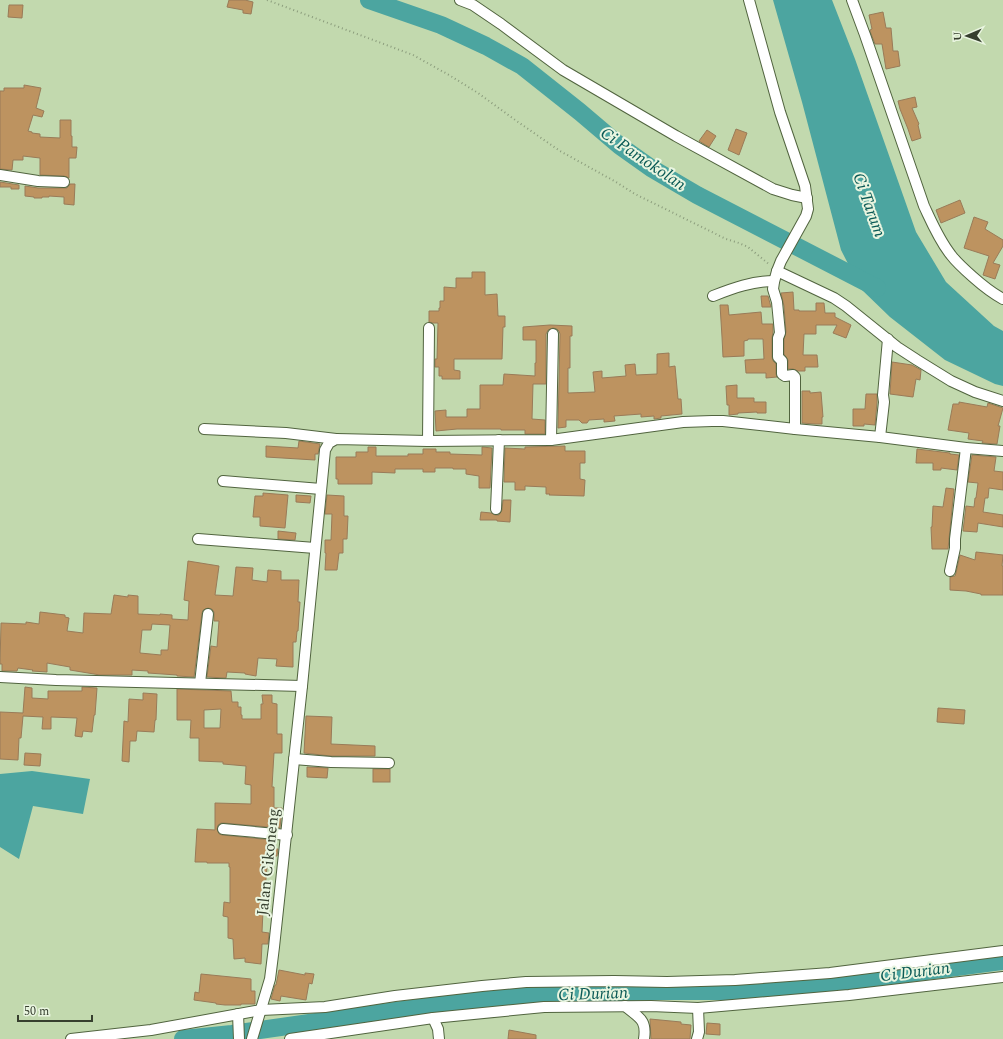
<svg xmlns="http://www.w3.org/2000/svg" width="1003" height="1039" viewBox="0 0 1003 1039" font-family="Spectral,serif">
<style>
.water{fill:#4ca5a0}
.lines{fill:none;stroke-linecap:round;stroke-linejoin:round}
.river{stroke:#4ca5a0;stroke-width:18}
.building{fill:#bd9360;stroke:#997b58;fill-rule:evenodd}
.minor-casing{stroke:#51643f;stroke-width:12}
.path{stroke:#8b9c7c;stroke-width:2;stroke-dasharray:1 3;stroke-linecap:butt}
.minor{stroke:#fff;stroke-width:10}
.labels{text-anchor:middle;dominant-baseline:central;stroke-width:4;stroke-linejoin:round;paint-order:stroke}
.street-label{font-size:16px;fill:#363f2e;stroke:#e9f5e0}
.water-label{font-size:17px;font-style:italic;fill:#0a5955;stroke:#e9f5e0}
</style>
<rect width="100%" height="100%" fill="#c2d9ae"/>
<g class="water">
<polygon points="773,0 832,0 855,59 916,232 946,282 994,326 1003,331 1003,386 995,384 945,360 890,317 861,289 841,250 802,102"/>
<polygon points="32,771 90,779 83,814 33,806 19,859 0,847 0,774"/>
</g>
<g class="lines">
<g class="river">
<polyline points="369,0 441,25 486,46 522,66 580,112 620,146 651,168 697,195 877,288"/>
<polyline points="183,1039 232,1034 344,1018 491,998 654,991 761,991 873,978 1003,961"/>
</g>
</g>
<g class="building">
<polygon points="229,0 245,0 253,2 251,14 243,13 243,10 227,7"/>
<polygon points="9,5 23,5 22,18 8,17"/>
<polygon points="883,12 886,28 891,28 893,51 898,51 900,66 886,69 882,44 875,44 870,31 870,30 872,29 869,15"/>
<polygon points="24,85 41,88 36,108 44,111 42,117 33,115 28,131 32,132 32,133 40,134 40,137 60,138 60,120 71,120 71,136 72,136 72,147 77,147 76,158 69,158 69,178 64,176 40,175 40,158 23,156 23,160 13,160 12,170 0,169 0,91 4,91 4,88 24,88"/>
<polygon points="915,97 917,107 912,108 919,124 918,125 921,138 912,141 908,129 900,109 898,101"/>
<polygon points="736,129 747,133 739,155 728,150"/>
<polygon points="707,130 716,136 709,147 699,141"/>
<polygon points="0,182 19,185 19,189 11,189 11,187 0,187"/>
<polygon points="70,184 75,184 74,205 64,204 64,197 49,196 49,197 42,197 42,198 34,198 34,197 25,196 25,186 38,188 67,188"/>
<polygon points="960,200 965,213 941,223 936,210"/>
<polygon points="974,217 988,222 985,229 1003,240 1003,246 993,263 1000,265 995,279 983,275 989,256 964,248"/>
<polygon points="472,272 485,272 485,295 497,294 498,316 505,316 505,327 503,327 502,359 454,359 454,370 460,371 460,379 442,379 442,376 439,376 439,367 435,367 435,359 437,359 438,323 433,323 429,322 429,311 439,311 439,308 440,308 440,301 444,301 444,287 456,288 456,278 472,278"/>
<polygon points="793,292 794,310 799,310 799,311 816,311 816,303 824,303 825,313 835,313 835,317 851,325 846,338 833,333 837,325 816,325 816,334 804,334 803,355 817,355 818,367 805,367 805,371 798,371 793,369 788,369 788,360 784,354 784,339 786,332 784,306 781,293"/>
<polygon points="761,296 768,296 771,307 762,307"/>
<polygon points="720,305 728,305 729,315 761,312 762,324 773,324 773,332 772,338 772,357 773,361 776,364 776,374 777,377 766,378 766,373 746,373 745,360 764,359 763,339 748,339 748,340 744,341 744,356 723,357 722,337"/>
<polygon points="550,325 572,326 572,336 570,336 570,368 568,368 568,393 595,392 593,372 602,371 602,378 626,376 625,365 635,364 636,375 657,374 657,354 669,353 669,367 675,366 678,399 681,399 682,414 661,416 661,418 654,419 654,416 641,417 641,414 614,416 615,421 604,422 604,419 589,420 587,423 582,423 579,420 566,420 566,427 558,428 560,334 559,331 557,329 553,328 548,330 546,334 546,384 533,384 532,419 545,420 545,434 525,434 525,430 501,430 501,429 457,429 436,431 435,411 446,410 446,417 467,417 467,409 480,409 480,385 503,385 504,374 535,376 535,363 536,363 536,340 523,340 523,327"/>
<polygon points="892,362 912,365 921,370 920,380 916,379 913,397 890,394"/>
<polygon points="737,385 737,398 754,398 754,402 766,402 766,413 757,413 757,412 738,413 738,414 729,415 729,405 727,405 726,386"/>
<polygon points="802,391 810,391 810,393 821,392 823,417 822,417 822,424 815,424 802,423"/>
<polygon points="866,394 877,394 877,402 875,425 864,424 864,426 853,426 853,409 865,409"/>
<polygon points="959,402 987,407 988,403 1003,408 998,426 1000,426 997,444 982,443 983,441 968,439 969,433 948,430 953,404 959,404"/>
<polygon points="299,441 320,444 318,454 315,454 315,460 266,457 266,446 298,448"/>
<polygon points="565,446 565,451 585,451 585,463 580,463 580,479 585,480 584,496 549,495 550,494 546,494 546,487 525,486 525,490 515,490 515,482 504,482 505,448 525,449 525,447"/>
<polygon points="368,447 376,447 376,456 408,456 408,454 423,454 423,449 436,449 436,452 450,452 450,454 482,455 482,447 492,448 490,488 479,488 479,476 466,474 466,469 453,469 453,468 435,468 435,472 423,472 423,469 395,469 395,473 372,472 372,484 338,484 338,479 336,479 336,457 356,457 356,452 368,452"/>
<polygon points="917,449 950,453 950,454 959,455 957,470 941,468 941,470 933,470 933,463 916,463"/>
<polygon points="972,455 996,457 994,471 1003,472 1003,490 989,488 988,498 985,498 983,512 1003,515 1003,527 978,523 977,532 963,531 966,506 974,507 975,498 976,498 978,483 968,482"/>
<polygon points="946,488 954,489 948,549 932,549 931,527 932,527 933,506 943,507"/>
<polygon points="263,493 288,495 285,528 260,526 260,517 253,517 255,496 263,496"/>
<polygon points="296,495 311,496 310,503 296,502"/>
<polygon points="327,495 344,496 344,516 348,516 347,539 343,539 343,553 339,553 337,570 325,570 326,553 325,553 325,540 331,540 332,514 325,514"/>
<polygon points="503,500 511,500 510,522 497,521 497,520 480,520 481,512 491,513 495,515 499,515 502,510"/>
<polygon points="278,531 296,533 295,540 278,539"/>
<polygon points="976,552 1003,555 1002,566 1003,566 1003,595 981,595 981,594 966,591 950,590 950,577 955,576 956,573 960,555 975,560"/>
<path d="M188 561 219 566 215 595 233 596 236 567 253 568 252 580 267 582 268 570 281 571V580H299L298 602H300L298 631H297L296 642H293V667L276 666 277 659 258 658 256 676 245 674V673L227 672 226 678 207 677 211 646 217 647 219 621H214V612L212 609 208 608 203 610 202 613 194 677 177 676V675L148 673V671L132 670V675H100L70 670V667L47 663V672L32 671 33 670 18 668 17 671H2V664H0L1 623 26 624V622L39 624 40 612 65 615V617L69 618 67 631 83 633 84 613 111 614 114 595 128 597V595L138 596V614L160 615V614L172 615V619L188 620 189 601 184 600ZM152 624 170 625 168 650H161V655L140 653V651L142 630H151Z"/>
<polygon points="25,687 32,688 32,698 48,699 48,691 82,691 82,687 97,688 95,715 94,715 92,732 83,731 82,737 75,736 77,718 51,717 51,729 42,729 43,717 23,716 21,738 19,738 18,760 0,759 0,712 23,713"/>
<path d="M177 689 231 691 232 702H238V707H241V715H242V719H261V704H263L262 695H272V703L277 704V734H282V753H274L272 787H274V808H282L280 828 224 823H221L218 825 217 829 219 834 222 835 272 840 271 849H278L277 856H271L270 867H267L265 890H264L262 932 269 933 268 944H262L261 964 245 962V958L234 959 233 939 228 938V917L223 916 224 902 230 903V867H229V863H207V862H195L197 829 215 830V803L251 804V785L245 784 246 766 223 764V762L199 761V738H190L191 720H177ZM221 709 220 728H204V710Z"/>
<polygon points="143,693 157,694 156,720 155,720 154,732 137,731 136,741 130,741 129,762 122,761 124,721 128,722 129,699 143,700"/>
<polygon points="938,708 965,710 964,724 937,722"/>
<polygon points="306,716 332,717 331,744 375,746 375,756 331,756 304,753"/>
<polygon points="25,753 41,754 40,766 24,765"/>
<polygon points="307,767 328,768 327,778 307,777"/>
<rect x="373" y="769" width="17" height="13"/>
<polygon points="279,970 305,975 305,973 314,974 312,984 309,983 306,1000 281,996 280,1001 271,999 275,985 276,985"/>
<polygon points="201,974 251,979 251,991 255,991 255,1004 241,1004 241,1005 225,1005 216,1004 216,1003 194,1000 195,992 199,993"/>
<polygon points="650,1019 681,1022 681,1024 691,1025 690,1039 651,1039"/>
<polygon points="707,1023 720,1024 720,1035 706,1034"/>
<polygon points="509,1030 536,1035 536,1039 508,1039"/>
</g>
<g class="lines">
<defs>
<g id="minor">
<polyline points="460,0 473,5 501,24 563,70 676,136 773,189 792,195 807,198"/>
<polyline points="749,0 780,112 805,186 808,209 806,216 781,261 777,271 834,298 846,306 897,347 917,360 951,381 975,392 1003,401"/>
<path d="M852 0 865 35 924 206C932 223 939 240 951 255 957 263 965 270 973 277 982 285 992 293 1003 299"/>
<polyline points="0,175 38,181 64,182"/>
<polyline points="777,271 774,282 773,289 777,302 780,333 778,338 778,357 782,361 782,374 785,376 793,375 795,377 795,429"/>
<path d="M713 296C733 288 753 281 774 281"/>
<polyline points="204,429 286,433 336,439"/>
<polyline points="880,437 884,402 883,395 888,339"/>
<polyline points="551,440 553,334"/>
<polyline points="428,441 429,328"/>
<polyline points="223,481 321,489"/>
<polyline points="496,509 499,440"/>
<polyline points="198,539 315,548"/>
<polyline points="950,571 955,548 955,539 966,448"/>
<polyline points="0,677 56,680 302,686"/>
<polyline points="200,683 208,614"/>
<polyline points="294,759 331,762 389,763"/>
<polyline points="223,829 287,835"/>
<path d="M625 1006C639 1018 647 1019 644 1039"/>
<polyline points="238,1014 239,1039"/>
<polyline points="433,1018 438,1029 439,1039"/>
<polyline points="71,1039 151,1030 261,1010 325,1007 395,996 482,986 526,982 614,981 667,982 735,980 830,973 1003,951"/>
<polyline points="252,1039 270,979 274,947 302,686 325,450 329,443 336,439 428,441 551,440 683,422 712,421 723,421 795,429 880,437 966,448 1003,451"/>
<polyline points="290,1039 433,1018 544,1007 651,1006 698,1008 849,995 1003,977"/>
<polyline points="697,1039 699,1032 698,1008"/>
</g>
</defs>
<use href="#minor" class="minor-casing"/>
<polyline class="path" points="267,0 413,55 449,75 478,93 518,122 560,151 616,182 635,194 726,239 739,243 748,247 770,265"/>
<use href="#minor" class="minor"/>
</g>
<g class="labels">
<g class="street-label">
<text transform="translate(268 862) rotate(-84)">Jalan Cikoneng</text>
</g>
<g class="water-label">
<text transform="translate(643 159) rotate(34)">Ci Pamokolan</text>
<text transform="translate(869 205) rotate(70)">Ci Tarum</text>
<text transform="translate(915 972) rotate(-7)">Ci Durian</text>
<text transform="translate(593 994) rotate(-2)">Ci Durian</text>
</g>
</g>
<g transform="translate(967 36) rotate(268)" stroke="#e9f5e0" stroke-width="3" paint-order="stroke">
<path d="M0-3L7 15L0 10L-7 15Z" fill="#363f2e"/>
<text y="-6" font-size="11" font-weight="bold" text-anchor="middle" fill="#363f2e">U</text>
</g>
<path d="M18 1015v6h74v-6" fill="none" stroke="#363f2e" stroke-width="2"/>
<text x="24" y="1015" font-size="12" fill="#363f2e" stroke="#e9f5e0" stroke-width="3" paint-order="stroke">50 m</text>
</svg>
